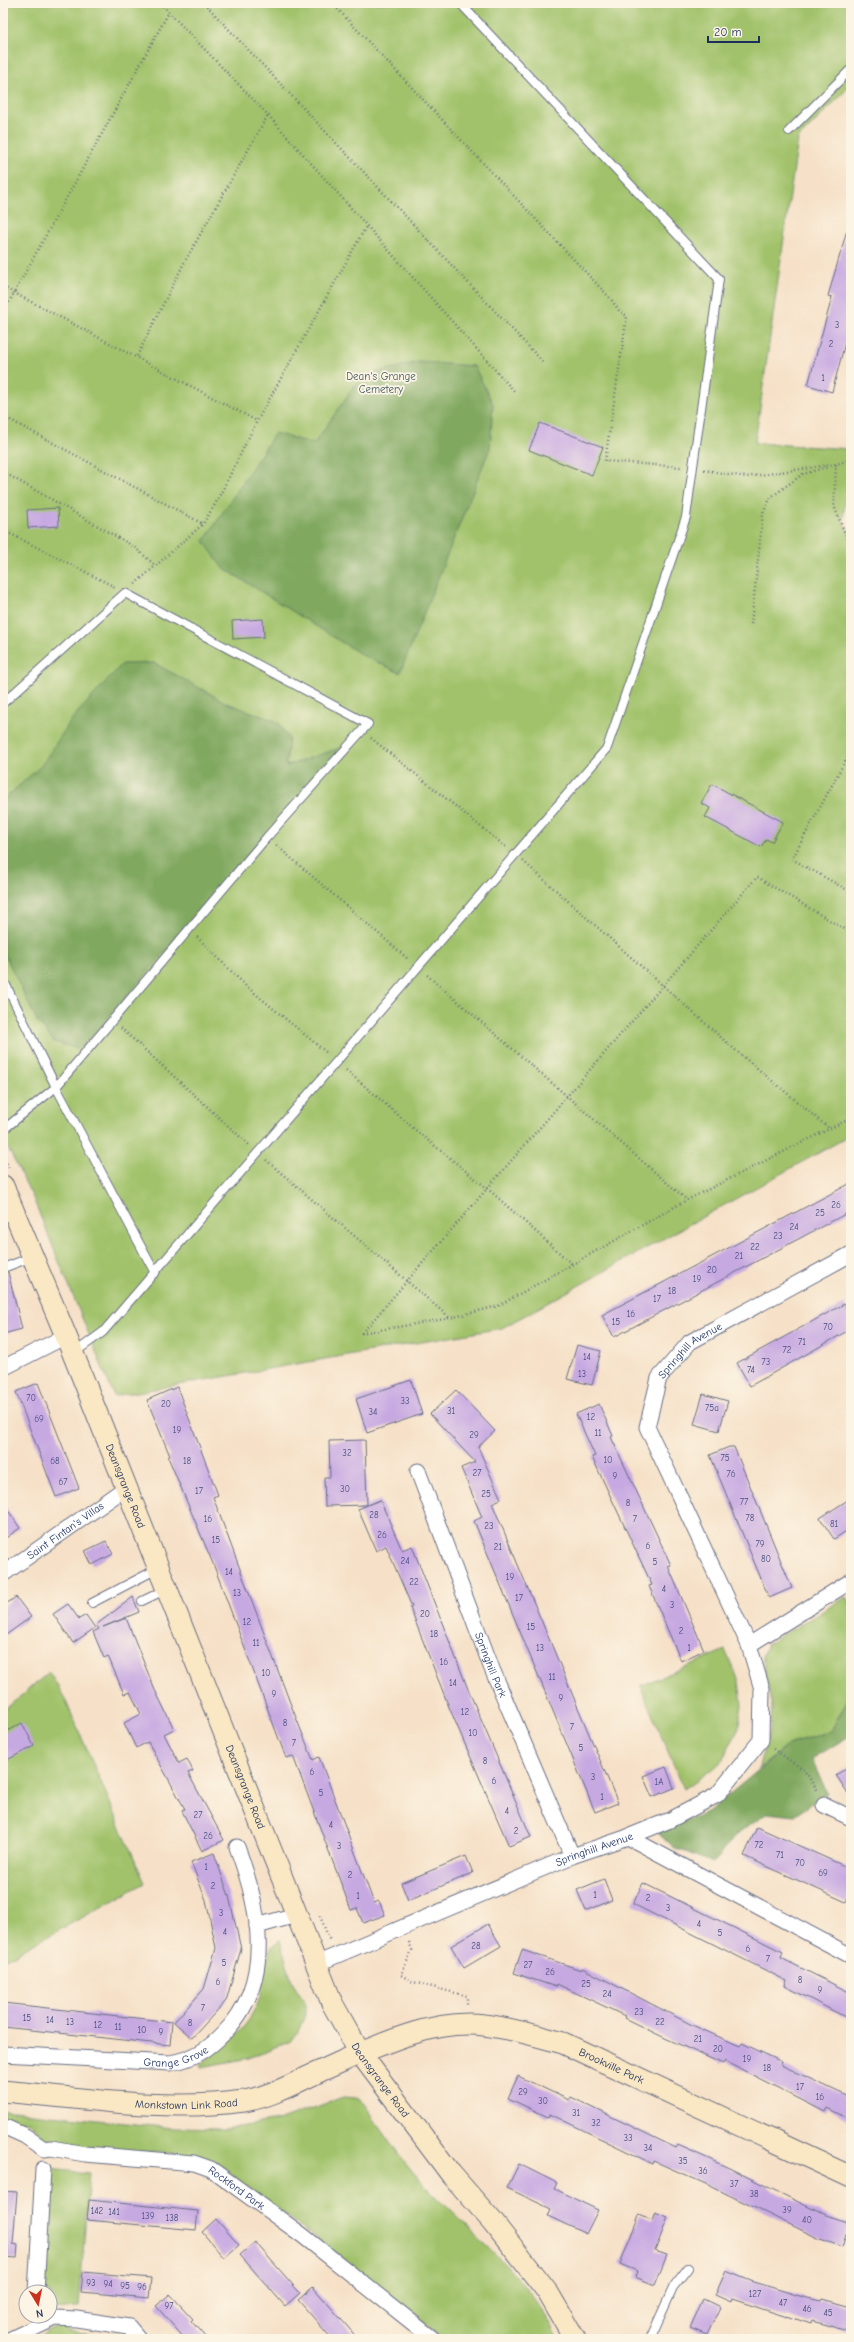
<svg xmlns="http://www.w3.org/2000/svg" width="854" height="2342" viewBox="0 0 854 2342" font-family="'Comic Neue',sans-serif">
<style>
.green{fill:#a1c26b;stroke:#5e7864}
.forest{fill:#80a85f;stroke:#4e6c5e}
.building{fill:#c7a9e2}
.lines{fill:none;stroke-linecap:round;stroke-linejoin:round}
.lane-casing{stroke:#686d83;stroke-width:10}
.street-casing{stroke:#686d83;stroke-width:17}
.secondary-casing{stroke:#686d83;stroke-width:23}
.path{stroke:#686d83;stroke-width:2.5;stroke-dasharray:1 3;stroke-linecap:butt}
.lane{stroke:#fff;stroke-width:8}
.street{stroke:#fff;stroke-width:15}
.secondary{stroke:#fae7c3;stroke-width:21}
.labels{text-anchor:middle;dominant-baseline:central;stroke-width:3.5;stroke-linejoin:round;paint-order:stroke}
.number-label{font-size:9px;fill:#464e7f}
.park-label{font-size:11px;fill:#435b62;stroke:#fcf5e5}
.street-label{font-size:11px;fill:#1b2f5e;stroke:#fcf5e5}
</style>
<rect width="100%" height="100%" fill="#fcf5e5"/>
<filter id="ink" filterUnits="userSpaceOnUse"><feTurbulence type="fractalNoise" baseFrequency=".025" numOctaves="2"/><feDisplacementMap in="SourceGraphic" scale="8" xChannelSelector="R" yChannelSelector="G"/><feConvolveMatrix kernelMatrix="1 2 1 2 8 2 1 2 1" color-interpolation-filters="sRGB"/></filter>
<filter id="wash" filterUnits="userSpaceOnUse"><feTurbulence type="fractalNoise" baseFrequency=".012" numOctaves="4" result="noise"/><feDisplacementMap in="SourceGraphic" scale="16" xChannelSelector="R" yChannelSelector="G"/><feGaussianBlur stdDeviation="0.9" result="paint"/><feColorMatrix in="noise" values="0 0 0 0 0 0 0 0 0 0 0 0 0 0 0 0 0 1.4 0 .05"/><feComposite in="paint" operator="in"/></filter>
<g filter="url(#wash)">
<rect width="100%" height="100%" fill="#f6e1c8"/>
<g class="green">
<polygon points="3,3 851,3 851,85 798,139 755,443 851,449 843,521 851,536 851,1135 502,1328 114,1396 33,1198 3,1138"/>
<polygon points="846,1597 851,1606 851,1693 831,1731 789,1745 758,1769 771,1728 772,1707 762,1655 768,1644"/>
<polygon points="725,1650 739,1681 742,1705 738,1730 721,1763 684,1789 640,1686"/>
<polygon points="49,1672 64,1697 145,1883 3,1961 3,1711"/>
<path d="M280 1940 292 1982 305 2003V2018L299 2031 291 2041 249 2058 202 2067 200 2064C221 2049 247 2030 257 2005 266 1985 260 1953 280 1940Z"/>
<path d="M343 2097 359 2098C379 2125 398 2156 421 2181 465 2227 532 2280 558 2339H444L338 2255 222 2168 197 2155 80 2148 44 2138 29 2123 3 2119V2110L173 2128 225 2129 278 2121Z"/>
<polygon points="48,2169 89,2173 79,2307 50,2309 50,2292 40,2292"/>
<polygon points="63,2327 68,2327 67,2332 112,2337 113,2332 124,2335 128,2339 35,2339 48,2330"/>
</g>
<g class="forest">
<polygon points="419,362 474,366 493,404 490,448 400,673 362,655 222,567 204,541 275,433 314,444 361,376"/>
<polygon points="154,663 227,703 278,722 289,739 286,766 346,746 80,1049 54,1042 37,1021 3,951 3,800 41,766 72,719 122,664"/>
<polygon points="851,1693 851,1735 812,1759 827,1793 794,1816 766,1813 738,1833 713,1863 673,1847 658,1832 709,1811 789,1745 831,1731"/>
</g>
<g id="blocks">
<g class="building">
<polygon points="847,230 851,230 851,320 832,392 808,385 832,297 828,296"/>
<polygon points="540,423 603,447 592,475 529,450"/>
<polygon points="58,508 59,526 28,528 27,510"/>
<polygon points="263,619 264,637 233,639 232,621"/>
<polygon points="712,784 783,822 772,842 766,839 761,847 705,817 710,808 701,803"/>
<polygon points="851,1183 851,1211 614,1337 602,1315"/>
<polygon points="8,1272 22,1329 3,1334 3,1273"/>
<polygon points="844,1304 851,1316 851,1329 750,1386 737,1363"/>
<polygon points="577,1345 601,1351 592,1385 567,1379"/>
<polygon points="411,1380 422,1414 367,1433 356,1399"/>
<polygon points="38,1383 79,1488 56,1497 16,1392"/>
<polygon points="177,1387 218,1495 213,1497 289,1700 313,1760 319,1757 374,1903 379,1901 385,1915 363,1923 357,1908 351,1910 293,1756 286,1758 214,1566 168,1457 170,1456 147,1400"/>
<polygon points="456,1390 495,1431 478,1447 501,1499 492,1503 618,1803 595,1812 474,1521 482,1517 461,1468 475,1462 430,1414"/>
<polygon points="703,1394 728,1401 719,1431 694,1424"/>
<polygon points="599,1404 613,1436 611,1437 671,1565 668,1566 704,1650 681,1661 649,1586 652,1585 592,1457 595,1456 576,1414"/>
<polygon points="365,1440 367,1505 325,1506 324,1477 330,1477 329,1441"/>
<polygon points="729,1447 734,1447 792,1588 769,1598 710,1455"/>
<polygon points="851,1498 851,1528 834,1539 820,1518"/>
<polygon points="380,1500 402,1550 412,1546 468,1689 531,1837 509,1846 449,1707 410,1608 412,1607 386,1546 376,1551 358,1509"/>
<polygon points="3,1503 20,1528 3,1540"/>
<polygon points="106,1541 113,1554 92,1565 85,1551"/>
<polygon points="16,1597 31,1617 3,1637 3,1606"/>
<polygon points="133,1597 139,1612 103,1627 126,1618 154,1688 174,1729 164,1734 179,1763 187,1759 193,1771 188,1773 224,1840 202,1851 182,1811 185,1809 148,1742 136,1748 124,1723 141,1714 130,1692 124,1694 108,1656 104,1658 93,1632 99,1629 96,1625"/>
<polygon points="68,1604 79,1619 86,1615 95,1628 73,1643 53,1614"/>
<polygon points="22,1723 34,1746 3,1762 3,1733"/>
<polygon points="851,1765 851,1798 836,1775"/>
<polygon points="666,1767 674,1788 652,1797 643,1776"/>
<polygon points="757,1827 851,1869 851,1890 846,1902 744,1856"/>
<polygon points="214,1853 229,1896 241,1949 226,2001 192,2038 174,2022 204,1989 216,1948 206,1900 191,1862"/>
<polygon points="466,1856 473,1873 408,1900 401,1883"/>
<polygon points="604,1879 612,1900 586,1911 577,1890"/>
<polygon points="643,1883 783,1952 781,1958 851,1993 851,2020 785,1986 787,1981 633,1904"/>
<polygon points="488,1924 501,1946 464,1968 451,1946"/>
<polygon points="522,1950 581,1970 582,1968 692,2025 740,2046 742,2043 782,2062 781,2065 851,2098 851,2120 827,2108 825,2112 725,2061 723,2064 665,2038 624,2018 625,2016 557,1984 556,1987 514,1973"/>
<polygon points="3,2003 172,2022 170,2045 3,2027"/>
<polygon points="518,2076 569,2100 571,2097 676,2148 678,2145 729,2168 825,2215 850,2223 842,2247 818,2238 708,2185 654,2161 653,2164 550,2114 548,2117 508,2098"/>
<polygon points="519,2164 557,2183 554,2189 598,2210 586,2234 548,2216 551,2209 507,2188"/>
<polygon points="3,2191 17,2192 13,2244 12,2244 18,2245 17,2258 3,2257"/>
<polygon points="89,2200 198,2211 196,2230 87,2220"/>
<polygon points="655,2212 668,2217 655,2251 667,2255 655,2285 635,2277 637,2271 620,2264 639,2215 652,2220"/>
<polygon points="216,2219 239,2245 224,2258 202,2232"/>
<polygon points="255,2242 300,2293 285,2306 240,2255"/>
<polygon points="726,2271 751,2281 803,2297 821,2301 822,2299 851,2307 851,2332 812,2321 811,2324 787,2316 787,2317 732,2299 731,2302 715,2295"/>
<polygon points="83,2272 151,2278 149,2298 81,2292"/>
<polygon points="313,2287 347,2326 358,2339 332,2339 298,2300"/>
<polygon points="170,2294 193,2319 191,2321 207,2339 185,2339 156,2306"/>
<polygon points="703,2299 720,2307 707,2335 690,2328"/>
</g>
</g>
</g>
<g filter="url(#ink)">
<use href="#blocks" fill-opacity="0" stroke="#686d83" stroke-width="1"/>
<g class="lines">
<defs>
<g id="lane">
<polyline points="789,131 851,69"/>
<polyline points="3,703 125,593 368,724 267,837 56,1087 3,1130"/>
<polyline points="3,979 56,1087 155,1273"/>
<polyline points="3,1268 32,1257"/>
<polyline points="74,1353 103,1332 607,748 686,517 719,279 460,3"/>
<polyline points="142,1601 167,1589"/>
<polyline points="92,1603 159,1568"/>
<polyline points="650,2339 674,2286 688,2268"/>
</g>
<g id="street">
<polyline points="3,1368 66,1336"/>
<path id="s1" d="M418 1471 492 1669 572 1856"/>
<path id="s2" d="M3 1574 127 1487"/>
<polyline points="749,1645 851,1581"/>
<polyline points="824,1805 851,1818"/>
<polyline points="628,1837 851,1956"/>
<polyline points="257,1926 296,1915"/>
<path id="s3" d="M316 1964 572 1856 628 1837 670 1820 717 1795 761 1740 762 1689 749 1645 647 1427 659 1378 690 1342 851 1254"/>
<path id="s4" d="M3 2054 170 2063C193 2059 208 2050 224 2033 275 1981 260 1908 237 1847"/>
<path id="s5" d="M3 2126 25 2136 44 2149 51 2148 85 2154 194 2163 211 2169 302 2235 433 2339"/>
<polyline points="36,2292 43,2169"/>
<polyline points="11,2339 55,2318 77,2319 129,2327 139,2339"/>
</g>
<g id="secondary">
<path id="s6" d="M3 1186 66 1336 332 2003 360 2053 451 2174 492 2221 547 2291 575 2339"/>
<path id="s7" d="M3 2091C82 2098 164 2112 244 2101 272 2097 300 2080 325 2069 372 2048 432 2018 484 2025 511 2028 537 2036 563 2043L851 2177"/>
</g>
</defs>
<use href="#lane" class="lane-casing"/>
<use href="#street" class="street-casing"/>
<use href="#secondary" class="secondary-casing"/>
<g class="path">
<polyline points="160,3 268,115 514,391"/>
<polyline points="204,3 544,363"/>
<polyline points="332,3 611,299 619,311 627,316 605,461 681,467"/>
<polyline points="3,287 257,421"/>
<polyline points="3,313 169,12"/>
<polyline points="137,356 184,263 268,115"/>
<polyline points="3,416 203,524"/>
<polyline points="851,460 836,464 834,506 851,548"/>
<polyline points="704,470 746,477 836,464"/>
<polyline points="3,472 133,546 156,566"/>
<polyline points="3,530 115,587"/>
<polyline points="135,584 203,524 217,501 257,421 367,225"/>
<polyline points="751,624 763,513 771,497 803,474 828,467"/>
<polyline points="371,738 506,847"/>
<polyline points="851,750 792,859 851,892"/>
<polyline points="276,845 408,959"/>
<polyline points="523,861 734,1049 830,1129"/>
<polyline points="851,933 757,877 362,1333 450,1318 498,1306 687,1200 851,1118"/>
<polyline points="197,937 246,986 327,1053"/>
<polyline points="427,975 687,1200"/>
<polyline points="121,1028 249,1145"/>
<polyline points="346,1070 419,1133 488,1189 573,1265"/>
<polyline points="3,1156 9,1168"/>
<polyline points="266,1160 450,1318"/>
<polyline points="773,1749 804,1770 818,1791"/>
<polyline points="320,1916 330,1941"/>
<polyline points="409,1942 412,1950 401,1975 413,1982 467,1996 467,2006"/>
</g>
<use href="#lane" class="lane"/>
<use href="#street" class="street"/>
<use href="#secondary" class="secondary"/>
</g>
</g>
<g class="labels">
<g class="number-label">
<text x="837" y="325">3</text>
<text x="831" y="344">2</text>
<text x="823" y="378">1</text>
<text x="836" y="1205">26</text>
<text x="820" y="1213">25</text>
<text x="794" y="1227">24</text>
<text x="778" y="1236">23</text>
<text x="755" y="1247">22</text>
<text x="739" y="1256">21</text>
<text x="712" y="1270">20</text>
<text x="697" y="1279">19</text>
<text x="672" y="1291">18</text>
<text x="657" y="1299">17</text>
<text x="631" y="1314">16</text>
<text x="616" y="1322">15</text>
<text x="828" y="1327">70</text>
<text x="802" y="1342">71</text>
<text x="787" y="1350">72</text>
<text x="587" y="1357">14</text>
<text x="766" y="1362">73</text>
<text x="751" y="1370">74</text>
<text x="582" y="1374">13</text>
<text x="31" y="1398">70</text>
<text x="405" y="1401">33</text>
<text x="166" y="1404">20</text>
<text x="712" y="1408">75a</text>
<text x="451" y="1411">31</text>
<text x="373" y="1412">34</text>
<text x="591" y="1417">12</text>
<text x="39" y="1419">69</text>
<text x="177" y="1430">19</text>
<text x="598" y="1433">11</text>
<text x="474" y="1435">29</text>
<text x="347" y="1453">32</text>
<text x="725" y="1458">75</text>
<text x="608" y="1460">10</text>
<text x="55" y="1461">68</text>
<text x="187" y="1461">18</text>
<text x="477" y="1473">27</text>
<text x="731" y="1474">76</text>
<text x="615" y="1476">9</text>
<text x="63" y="1482">67</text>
<text x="345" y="1489">30</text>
<text x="199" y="1491">17</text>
<text x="486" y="1494">25</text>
<text x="744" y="1502">77</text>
<text x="628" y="1503">8</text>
<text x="374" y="1515">28</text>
<text x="750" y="1518">78</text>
<text x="208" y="1519">16</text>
<text x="635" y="1519">7</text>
<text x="834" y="1524">81</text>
<text x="489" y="1526">23</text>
<text x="382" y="1535">26</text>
<text x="216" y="1540">15</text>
<text x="760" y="1544">79</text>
<text x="648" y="1546">6</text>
<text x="498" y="1547">21</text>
<text x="766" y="1559">80</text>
<text x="405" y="1561">24</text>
<text x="655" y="1562">5</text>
<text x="229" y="1572">14</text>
<text x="510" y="1577">19</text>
<text x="414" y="1582">22</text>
<text x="664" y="1589">4</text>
<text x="237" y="1593">13</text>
<text x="519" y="1598">17</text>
<text x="672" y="1605">3</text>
<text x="425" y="1614">20</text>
<text x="247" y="1622">12</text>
<text x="531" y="1627">15</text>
<text x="681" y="1631">2</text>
<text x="434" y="1634">18</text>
<text x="256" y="1643">11</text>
<text x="540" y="1648">13</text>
<text x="689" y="1648">1</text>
<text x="444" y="1662">16</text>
<text x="266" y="1673">10</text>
<text x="552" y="1677">11</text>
<text x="453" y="1683">14</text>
<text x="274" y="1694">9</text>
<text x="561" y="1698">9</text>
<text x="465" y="1712">12</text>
<text x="285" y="1723">8</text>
<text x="572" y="1727">7</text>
<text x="473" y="1733">10</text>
<text x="294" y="1743">7</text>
<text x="581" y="1748">5</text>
<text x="485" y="1761">8</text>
<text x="312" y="1772">6</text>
<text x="593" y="1777">3</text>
<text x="494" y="1781">6</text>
<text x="659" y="1782">1A</text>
<text x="321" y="1793">5</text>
<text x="602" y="1797">1</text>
<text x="507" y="1811">4</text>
<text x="198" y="1815">27</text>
<text x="331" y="1825">4</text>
<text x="516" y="1831">2</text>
<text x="208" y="1836">26</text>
<text x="759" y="1845">72</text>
<text x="339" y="1846">3</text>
<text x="780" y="1855">71</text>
<text x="800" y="1863">70</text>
<text x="206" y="1867">1</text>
<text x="823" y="1873">69</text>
<text x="350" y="1875">2</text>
<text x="213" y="1886">2</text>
<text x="595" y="1895">1</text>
<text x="358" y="1896">1</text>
<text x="648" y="1898">2</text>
<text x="668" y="1908">3</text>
<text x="221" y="1913">3</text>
<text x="699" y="1924">4</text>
<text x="225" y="1932">4</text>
<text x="720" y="1933">5</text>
<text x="476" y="1946">28</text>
<text x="748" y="1949">6</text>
<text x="768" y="1959">7</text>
<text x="224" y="1963">5</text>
<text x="528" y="1965">27</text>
<text x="550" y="1972">26</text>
<text x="800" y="1980">8</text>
<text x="218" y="1982">6</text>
<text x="586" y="1984">25</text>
<text x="820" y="1990">9</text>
<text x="607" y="1994">24</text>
<text x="203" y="2008">7</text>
<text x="639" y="2012">23</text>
<text x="27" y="2018">15</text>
<text x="50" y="2020">14</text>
<text x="70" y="2022">13</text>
<text x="660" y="2022">22</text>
<text x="190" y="2023">8</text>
<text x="98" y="2025">12</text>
<text x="118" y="2027">11</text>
<text x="142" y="2030">10</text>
<text x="161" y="2032">9</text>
<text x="698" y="2039">21</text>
<text x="718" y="2049">20</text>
<text x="747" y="2059">19</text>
<text x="767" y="2068">18</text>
<text x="800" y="2087">17</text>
<text x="523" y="2092">29</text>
<text x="820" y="2097">16</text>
<text x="543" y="2101">30</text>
<text x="576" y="2113">31</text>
<text x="596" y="2123">32</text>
<text x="628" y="2138">33</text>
<text x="648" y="2148">34</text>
<text x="683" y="2161">35</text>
<text x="703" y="2171">36</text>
<text x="734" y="2184">37</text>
<text x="754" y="2194">38</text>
<text x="787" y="2210">39</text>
<text x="97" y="2211">142</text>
<text x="114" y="2212">141</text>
<text x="148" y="2216">139</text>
<text x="172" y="2218">138</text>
<text x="807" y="2220">40</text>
<text x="91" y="2283">93</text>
<text x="108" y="2284">94</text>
<text x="125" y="2286">95</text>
<text x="142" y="2287">96</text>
<text x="755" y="2294">127</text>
<text x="783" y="2303">47</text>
<text x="169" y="2306">97</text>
<text x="807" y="2309">46</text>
<text x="828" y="2313">45</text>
</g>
<g class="park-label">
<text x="381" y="376">Dean's Grange<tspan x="381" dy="13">Cemetery</tspan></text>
</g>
<g class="street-label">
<text stroke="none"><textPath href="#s3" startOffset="936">Springhill Avenue</textPath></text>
<text stroke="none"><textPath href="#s6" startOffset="324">Deansgrange Road</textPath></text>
<text stroke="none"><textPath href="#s2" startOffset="76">Saint Fintan's Villas</textPath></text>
<text stroke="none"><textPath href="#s1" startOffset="207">Springhill Park</textPath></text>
<text stroke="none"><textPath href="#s6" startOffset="648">Deansgrange Road</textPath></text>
<text stroke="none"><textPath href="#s3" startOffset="301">Springhill Avenue</textPath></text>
<text stroke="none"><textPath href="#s4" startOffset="174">Grange Grove</textPath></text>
<text stroke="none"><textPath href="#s7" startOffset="631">Brookville Park</textPath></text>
<text stroke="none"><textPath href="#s6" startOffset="972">Deansgrange Road</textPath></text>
<text stroke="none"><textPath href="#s7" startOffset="184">Monkstown Link Road</textPath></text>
<text stroke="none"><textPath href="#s5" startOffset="248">Rockford Park</textPath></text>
</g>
</g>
<rect width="854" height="2342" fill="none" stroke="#fcf5e5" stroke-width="16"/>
<g transform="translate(38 2304) rotate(170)"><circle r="19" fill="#fcf5e5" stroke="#a2a6af"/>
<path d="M0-3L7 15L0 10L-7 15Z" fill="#c8321e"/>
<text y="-6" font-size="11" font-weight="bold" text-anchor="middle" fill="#1b2f5e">N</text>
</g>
<path d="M708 36v6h51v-6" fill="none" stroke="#1b2f5e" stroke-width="2"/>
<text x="714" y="36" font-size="12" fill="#1b2f5e" stroke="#fcf5e5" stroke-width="3" paint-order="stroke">20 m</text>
</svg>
